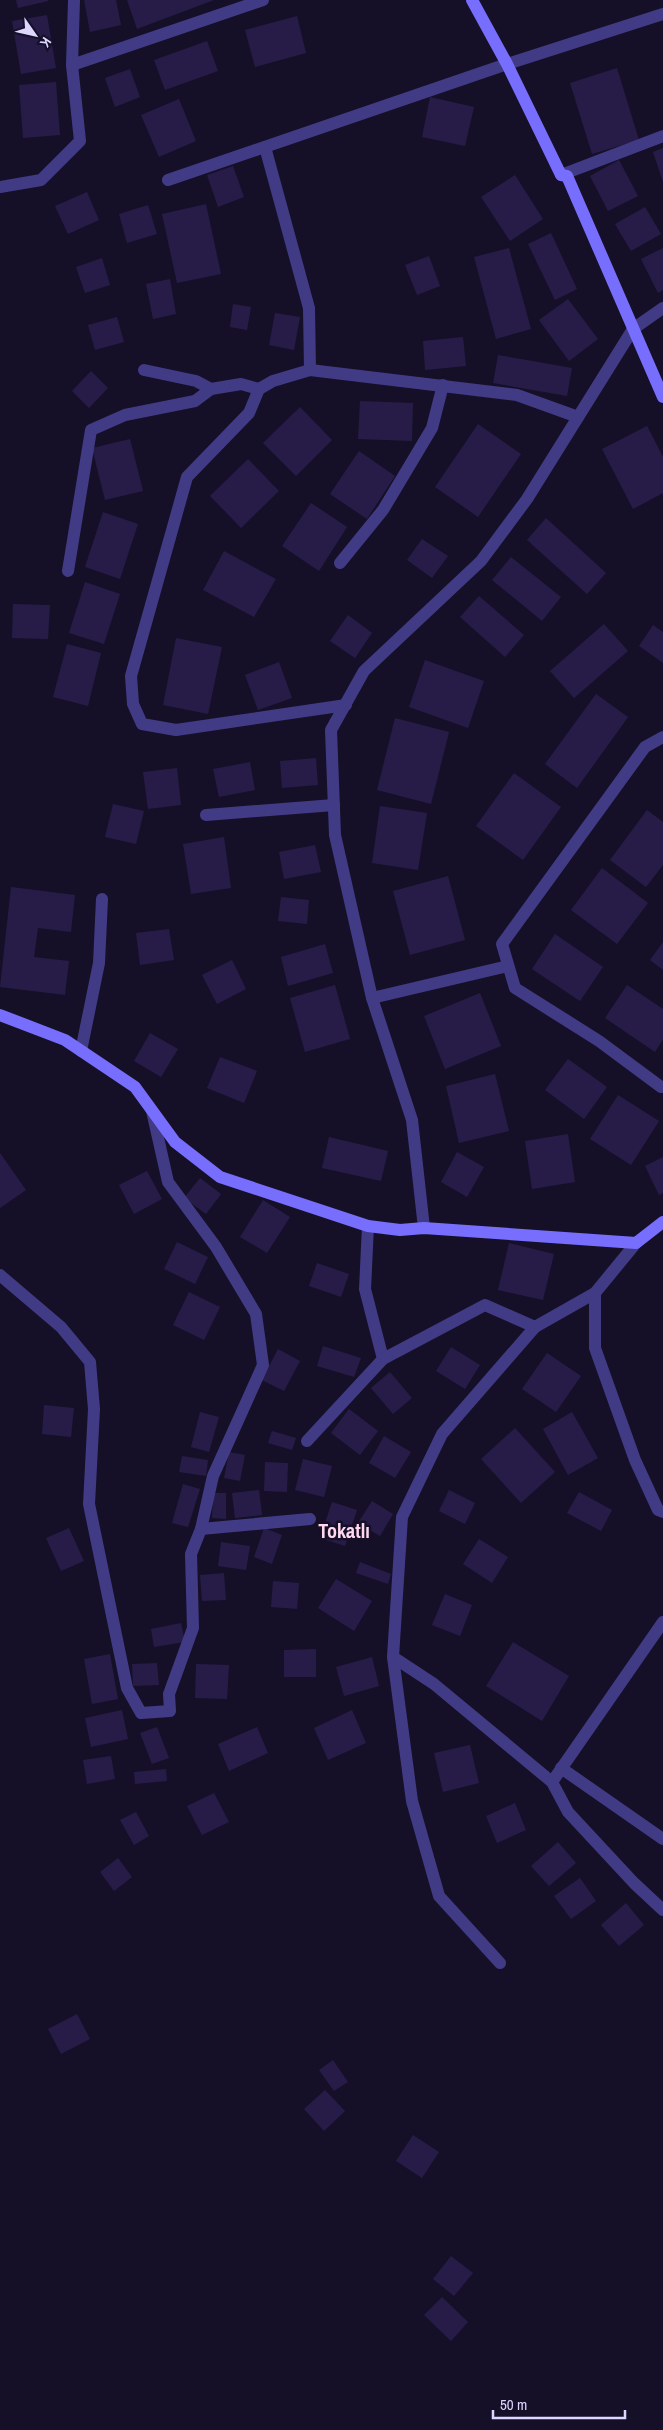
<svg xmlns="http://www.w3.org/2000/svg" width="663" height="2430" viewBox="0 0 663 2430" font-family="'Archivo Narrow',sans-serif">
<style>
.building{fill:#271c48}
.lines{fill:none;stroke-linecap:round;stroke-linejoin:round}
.street{stroke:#413b86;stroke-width:12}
.secondary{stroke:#786efe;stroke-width:12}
.labels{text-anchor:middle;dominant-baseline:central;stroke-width:5;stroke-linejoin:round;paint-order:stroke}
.quarter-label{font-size:20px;font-weight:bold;fill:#ffd8ef;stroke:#151027}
</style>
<rect width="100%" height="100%" fill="#151027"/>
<g class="building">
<polygon points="16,0 48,0 48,1 18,8"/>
<polygon points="84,0 116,0 121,25 90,32"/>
<polygon points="127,0 214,0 137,29"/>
<polygon points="47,15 56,68 21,74 12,21"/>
<polygon points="297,16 306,53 255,67 245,30"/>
<polygon points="207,41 218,71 165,90 154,60"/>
<polygon points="617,68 639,140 592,154 570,83"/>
<polygon points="130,69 140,97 115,107 105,78"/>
<polygon points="56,82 60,135 23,138 19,85"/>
<polygon points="430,97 474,107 465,146 422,137"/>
<polygon points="179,99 196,141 159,157 141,115"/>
<polygon points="663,148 663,182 653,152"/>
<polygon points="619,160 638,196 608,211 590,176"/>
<polygon points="233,166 244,197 218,207 207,175"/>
<polygon points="515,175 543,219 510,241 481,197"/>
<polygon points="87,192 99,220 68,234 55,206"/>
<polygon points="206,204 221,274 177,283 162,214"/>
<polygon points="148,205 157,234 127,243 119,214"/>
<polygon points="645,207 661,234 631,251 615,224"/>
<polygon points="551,233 577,289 555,300 528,244"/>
<polygon points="509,248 531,329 496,339 474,257"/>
<polygon points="663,248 663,290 658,293 641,259"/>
<polygon points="429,256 440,286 417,295 405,265"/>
<polygon points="102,258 110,285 85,293 76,267"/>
<polygon points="170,279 176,314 153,319 146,284"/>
<polygon points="568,299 598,339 569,361 539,320"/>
<polygon points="233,304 251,307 247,330 230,327"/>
<polygon points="275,313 300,317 294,350 269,345"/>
<polygon points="117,317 124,342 95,350 88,325"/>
<polygon points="463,337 466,366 425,370 423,341"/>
<polygon points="498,355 572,368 567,396 493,383"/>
<polygon points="91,371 108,388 89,408 72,391"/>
<polygon points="360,401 413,403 412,441 358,439"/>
<polygon points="300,407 332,440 296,476 263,443"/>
<polygon points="478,424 521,454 478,517 435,487"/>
<polygon points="647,426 663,457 663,493 633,509 602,449"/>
<polygon points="130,439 143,491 105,500 92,448"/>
<polygon points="359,451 395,476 367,519 330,494"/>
<polygon points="248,459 279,491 241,528 210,496"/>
<polygon points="311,503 347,527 319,571 282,546"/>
<polygon points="103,512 138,524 120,579 85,567"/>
<polygon points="546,518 606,573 587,594 527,540"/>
<polygon points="422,539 448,556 432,578 407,560"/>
<polygon points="224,551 276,579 254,617 203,590"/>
<polygon points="511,557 561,597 542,621 492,580"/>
<polygon points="85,582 120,594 104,644 69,633"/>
<polygon points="479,596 524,635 505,657 460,617"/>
<polygon points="13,604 50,605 48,639 12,638"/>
<polygon points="348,615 372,633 355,658 330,641"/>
<polygon points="604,624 628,651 574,698 550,671"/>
<polygon points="653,625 663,632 663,663 639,646"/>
<polygon points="176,638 222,647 208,714 163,705"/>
<polygon points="67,644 101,653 88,706 53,697"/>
<polygon points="425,660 484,681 468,728 409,707"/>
<polygon points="279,662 292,698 258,710 245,675"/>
<polygon points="596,694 628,717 577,788 545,764"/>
<polygon points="395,718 449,732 431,804 377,790"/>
<polygon points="316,758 318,785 282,788 280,761"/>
<polygon points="250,762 255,790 219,797 213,769"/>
<polygon points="177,768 181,805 148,809 143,772"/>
<polygon points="514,773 561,807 523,860 476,826"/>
<polygon points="113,804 144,811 136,844 105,837"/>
<polygon points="380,806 427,813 418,870 372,863"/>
<polygon points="647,810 663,822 663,865 646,887 610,860"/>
<polygon points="224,837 231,888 191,894 183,844"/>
<polygon points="315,845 321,872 284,879 279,852"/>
<polygon points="602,868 648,903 617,944 571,910"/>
<polygon points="448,876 465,940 410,955 393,891"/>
<polygon points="11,887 75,895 71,932 38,928 34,957 69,961 65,995 0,987"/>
<polygon points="281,897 309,900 307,924 278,921"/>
<polygon points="169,929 174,960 140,965 136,933"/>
<polygon points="555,934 603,967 580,1001 532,969"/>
<polygon points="663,942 663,970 650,960"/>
<polygon points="325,944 333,973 288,986 281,957"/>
<polygon points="232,960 246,989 217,1004 202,975"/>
<polygon points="335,985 350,1039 305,1052 290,998"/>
<polygon points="627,985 663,1009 663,1039 655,1052 605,1018"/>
<polygon points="480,993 501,1046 445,1069 424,1016"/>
<polygon points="150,1033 178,1049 161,1077 134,1061"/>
<polygon points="220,1057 257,1071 244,1103 207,1088"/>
<polygon points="568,1059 607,1087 584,1119 545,1090"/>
<polygon points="495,1074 509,1131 459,1143 446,1086"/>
<polygon points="618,1095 659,1121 631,1165 590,1139"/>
<polygon points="568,1134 575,1182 532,1189 525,1141"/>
<polygon points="329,1137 388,1151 381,1181 322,1168"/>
<polygon points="457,1152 484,1167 467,1197 441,1182"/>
<polygon points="0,1153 26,1190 0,1208"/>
<polygon points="663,1157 663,1193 659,1195 645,1166"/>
<polygon points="147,1171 162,1199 134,1214 119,1185"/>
<polygon points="200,1178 221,1194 206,1214 184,1198"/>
<polygon points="263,1200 290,1217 267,1253 240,1237"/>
<polygon points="177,1242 208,1257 195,1284 164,1269"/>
<polygon points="509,1243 554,1254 543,1300 498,1290"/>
<polygon points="317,1263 349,1274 341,1297 309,1286"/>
<polygon points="189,1292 220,1307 204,1340 173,1325"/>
<polygon points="323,1346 361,1358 354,1377 317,1366"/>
<polygon points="451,1347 480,1365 465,1389 436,1371"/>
<polygon points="278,1349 300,1361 284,1391 262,1380"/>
<polygon points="547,1353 581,1376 556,1412 522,1389"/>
<polygon points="390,1372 412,1398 393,1414 371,1388"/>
<polygon points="44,1405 74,1408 71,1437 42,1434"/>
<polygon points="349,1409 378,1431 360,1455 331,1433"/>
<polygon points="200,1412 219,1417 209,1452 191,1447"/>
<polygon points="572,1412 598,1458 568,1475 543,1429"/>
<polygon points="515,1428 555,1472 521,1503 481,1459"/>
<polygon points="272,1431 296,1438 292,1450 268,1443"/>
<polygon points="384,1436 411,1452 395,1478 369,1463"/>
<polygon points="229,1452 245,1455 240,1481 224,1478"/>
<polygon points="182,1456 208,1460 206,1476 179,1472"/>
<polygon points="303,1459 332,1466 324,1497 295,1490"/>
<polygon points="265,1462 288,1463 287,1492 264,1491"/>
<polygon points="183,1484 200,1489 188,1527 172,1523"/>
<polygon points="259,1490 262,1515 235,1518 232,1493"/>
<polygon points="449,1490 475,1503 465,1524 439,1511"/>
<polygon points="579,1492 612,1510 601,1531 567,1513"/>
<polygon points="213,1493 226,1493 226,1519 212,1518"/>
<polygon points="372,1501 393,1514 380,1536 358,1523"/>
<polygon points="332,1502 357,1510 345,1546 320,1538"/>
<polygon points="69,1528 84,1561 61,1571 46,1538"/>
<polygon points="264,1528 282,1535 272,1564 254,1557"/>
<polygon points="479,1539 508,1557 492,1583 463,1564"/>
<polygon points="221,1542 250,1546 246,1570 218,1566"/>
<polygon points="360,1562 391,1574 388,1584 356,1573"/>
<polygon points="224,1573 226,1600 202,1601 200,1575"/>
<polygon points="336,1579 372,1601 354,1631 318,1608"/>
<polygon points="273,1581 299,1583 297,1609 271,1607"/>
<polygon points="445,1594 472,1605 460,1636 432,1625"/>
<polygon points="181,1623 185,1642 154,1647 151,1629"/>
<polygon points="513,1642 569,1676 542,1721 486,1686"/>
<polygon points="316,1649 316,1677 284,1677 284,1650"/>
<polygon points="110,1654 118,1699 92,1704 84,1659"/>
<polygon points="372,1657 379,1686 344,1696 336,1667"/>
<polygon points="157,1663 159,1685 133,1686 132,1664"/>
<polygon points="196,1664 229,1665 227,1699 195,1698"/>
<polygon points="122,1710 128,1739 91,1747 85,1718"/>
<polygon points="352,1710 366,1743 328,1760 314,1728"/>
<polygon points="157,1727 169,1758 152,1764 140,1733"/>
<polygon points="257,1727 268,1753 229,1771 218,1744"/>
<polygon points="470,1745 479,1783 443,1792 434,1753"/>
<polygon points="111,1756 115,1779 87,1784 83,1760"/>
<polygon points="166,1769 167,1781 135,1784 134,1772"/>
<polygon points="214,1793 229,1822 202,1835 187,1806"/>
<polygon points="515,1803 526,1830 497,1843 486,1816"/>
<polygon points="136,1812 149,1836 134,1845 120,1820"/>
<polygon points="558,1842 576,1863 549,1886 531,1866"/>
<polygon points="118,1858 132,1877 114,1891 100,1872"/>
<polygon points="580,1878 596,1901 571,1919 554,1896"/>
<polygon points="626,1903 644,1925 619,1946 601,1925"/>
<polygon points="77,2014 90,2039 61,2054 48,2029"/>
<polygon points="333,2060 348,2082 334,2091 319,2070"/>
<polygon points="325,2090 345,2111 324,2131 304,2109"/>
<polygon points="413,2135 439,2152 422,2178 396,2161"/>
<polygon points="451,2256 473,2273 454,2296 433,2279"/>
<polygon points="442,2297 468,2322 451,2341 424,2315"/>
</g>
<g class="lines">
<g class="street">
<polyline points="72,65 263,0"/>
<polyline points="265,147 309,308 310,370"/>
<polyline points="561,175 663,136"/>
<polyline points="168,180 507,64 663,14"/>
<polyline points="0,187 41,180 80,141 72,65 74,0"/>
<polyline points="144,370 196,381 211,389"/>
<polyline points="340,563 383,510 432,428 443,385"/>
<polyline points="68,571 91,430 125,415 195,401 211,389 241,384 259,389"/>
<polyline points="346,705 176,730 142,724 133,704 131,676 187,477 249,413 259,389 273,381 310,370 517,395 578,417"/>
<polyline points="206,815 334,805"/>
<polyline points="372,998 508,966"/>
<polyline points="81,1051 99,963 102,899"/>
<polyline points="661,1087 599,1041 515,988 502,944 645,747 663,737"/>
<polyline points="368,1226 365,1289 383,1359"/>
<polyline points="424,1228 412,1120 372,998 335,835 331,730 364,671 481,561 527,499 633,329 663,308"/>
<polyline points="636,1243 595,1293 535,1327 442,1434 402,1517 393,1657 434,1684 552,1782 568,1812 634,1883 663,1910"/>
<polyline points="0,1275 61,1327 90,1362 94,1409 89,1504 127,1688 141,1713 170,1711 169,1694 193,1628 191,1554 201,1529 213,1476 263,1365 256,1314 216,1247 168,1182 152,1111"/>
<polyline points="595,1293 595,1348 635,1460 658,1510 663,1512"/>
<polyline points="307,1441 383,1359 485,1305 535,1327"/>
<polyline points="201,1529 310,1519"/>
<polyline points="393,1657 412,1801 439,1896 500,1963"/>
<polyline points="561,1768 663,1839"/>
<polyline points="552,1782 663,1622"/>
</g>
<g class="secondary">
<polyline points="472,0 507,64 561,175 567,176 663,397"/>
<polyline points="0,1015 65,1040 135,1087 175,1142 220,1177 368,1226 400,1230 424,1228 636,1243 663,1222"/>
</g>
</g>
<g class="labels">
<g class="quarter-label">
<text x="344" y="1530">Tokatlı</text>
</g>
</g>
<g transform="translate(35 35) rotate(124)" stroke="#151027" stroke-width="4" paint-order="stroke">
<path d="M0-4L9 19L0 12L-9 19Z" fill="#ddd6ff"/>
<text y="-8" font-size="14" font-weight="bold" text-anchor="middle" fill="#ddd6ff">K</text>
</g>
<path d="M493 2410v8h132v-8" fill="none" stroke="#ddd6ff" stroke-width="2.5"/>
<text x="500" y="2410" font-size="15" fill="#ddd6ff" stroke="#151027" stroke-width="4" paint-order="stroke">50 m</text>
</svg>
